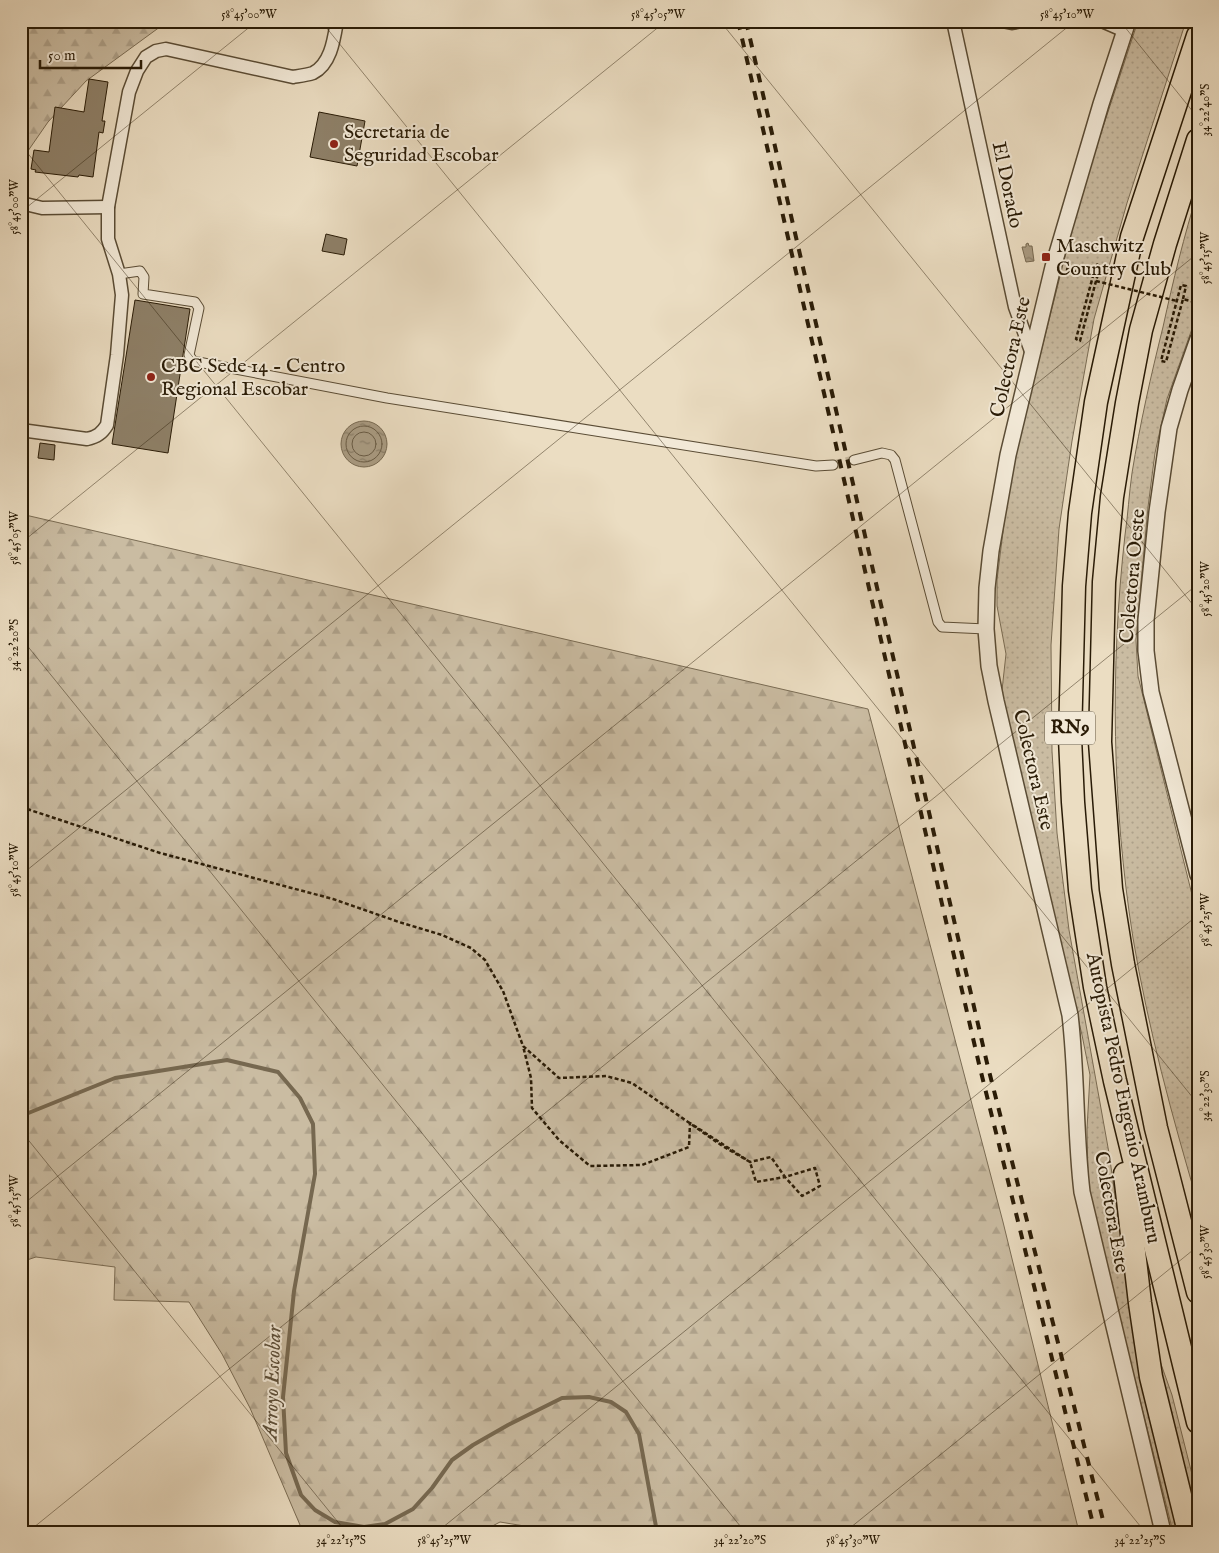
<svg xmlns="http://www.w3.org/2000/svg" width="1219" height="1553" viewBox="0 0 1219 1553" font-family="'IM FELL English',serif">
<style>
.grass{fill:url(#grass-dots);stroke:#7a6c54}
.forest{fill:url(#forest-firs);stroke:#7a6c54}
.water{fill:url(#water-ripples);stroke:#766850}
.lines{fill:none;stroke-linecap:round;stroke-linejoin:round}
.shore{stroke:#695b44;stroke-width:1}
.stream{stroke:#766850;stroke-width:4}
.building{fill:#8e8068;stroke:#291b06}
.pedestrian-tunnel{stroke:#c4b69c;stroke-width:9;stroke-dasharray:9 4.5;stroke-linecap:butt}
.pedestrian-casing{stroke:#5a4c35;stroke-width:11}
.minor-casing{stroke:#5a4c35;stroke-width:15}
.tertiary-casing{stroke:#5a4c35;stroke-width:18}
.motorway-casing{stroke:#291b06;stroke-width:25}
.path{stroke:#291b06;stroke-width:2.5;stroke-dasharray:4 2.5;stroke-linecap:butt}
.pedestrian{stroke:#f2e9d7;stroke-width:9}
.minor{stroke:#f2e9d7;stroke-width:12}
.tertiary{stroke:#f2e9d7;stroke-width:15}
.motorway{stroke:#ebddc2;stroke-width:22}
.rail{stroke:#291b06;stroke-width:4;stroke-dasharray:9 9;stroke-linecap:butt}
.path-bridge{stroke:#291b06;stroke-width:2.5;stroke-dasharray:4 2.5;stroke-linecap:butt}
.ticks{fill:none;stroke:#291b06;stroke-width:1;stroke-opacity:0.45}
.poi-dot{fill:#8f2418;stroke:#f2e9d7;stroke-width:2}
.labels{text-anchor:middle;dominant-baseline:central;stroke-width:4;stroke-linejoin:round;paint-order:stroke}
.shield{fill:#f2e9d7;stroke:#655945;stroke-width:1}
.shield-label{font-size:19px;font-weight:bold;fill:#291b06}
.poi-label{font-size:20px;fill:#291b06;stroke:#f2e9d7;text-anchor:start}
.street-label{font-size:20px;fill:#291b06;stroke:#f2e9d7}
.water-label{font-size:21px;font-style:italic;fill:#5c4e38;stroke:#f2e9d7}
.neatline{fill:none;stroke:#291b06;stroke-width:2}
.ticks-label{font-size:12px;text-anchor:middle;fill:#291b06}
</style>
<defs>
<pattern id="grass-dots" width="8" height="8" patternUnits="userSpaceOnUse" patternTransform="scale(1.25)"><rect width="8" height="8" fill="#cabca2"/><path d="M2 2h.1M6 6h.1" fill="none" stroke="#aea18a" stroke-width="1.8" stroke-linecap="round"/></pattern>
<pattern id="forest-firs" width="22" height="20" patternUnits="userSpaceOnUse" patternTransform="scale(1.25)"><rect width="22" height="20" fill="#cabca2"/><path d="M5 1l3.5 6h-7zM16 11l3.5 6h-7z" fill="#aea18a"/></pattern>
<pattern id="water-ripples" width="26" height="14" patternUnits="userSpaceOnUse" patternTransform="scale(1.25)"><rect width="26" height="14" fill="#a99b82"/><path d="M2 4q2-2 4 0t4 0M15 11q2-2 4 0t4 0" fill="none" stroke="#8a7e68"/></pattern>
</defs>
<rect width="100%" height="100%" fill="#ebddc2"/>
<filter id="stains"><feTurbulence type="fractalNoise" baseFrequency=".004" numOctaves="4"/><feColorMatrix values="0 0 0 0 .2 0 0 0 0 .09 0 0 0 0 .02 0 0 0 .5 -.17"/></filter>
<radialGradient id="worn" r=".72"><stop offset=".6" stop-color="#630" stop-opacity="0"/><stop offset="1" stop-color="#630" stop-opacity=".3"/></radialGradient>
<g class="grass">
<polygon points="1138,21 1186,21 1127,203 1094,319 1072,441 1059,529 1051,645 1052,751 1057,833 1069,930 1109,1153 1125,1265 1181,1532 1173,1532 1092,1208 1088,1180 1087,1129 1090,1075 1082,1035 1001,699 1006,654 997,606 997,580 1010,475 1080,197"/>
<path d="M1198 191V312L1167 399 1155 453 1148 507 1136 640 1138 676 1198 919V1204C1172 1116 1148 1028 1133 938 1112 805 1110 668 1125 535 1128 515 1129 494 1132 473 1140 424 1151 375 1163 327 1173 281 1184 236 1198 191Z"/>
<polygon points="1155,1347 1172,1395 1198,1498 1198,1532"/>
</g>
<g class="forest">
<polygon points="21,21 168,21 86,81 48,122 21,161"/>
<polygon points="301,21 383,21 377,27"/>
<polygon points="21,514 868,709 1003,1222 1079,1532 561,1532 500,1522 481,1532 303,1532 250,1408 222,1354 189,1302 114,1300 115,1267 36,1257 21,1262"/>
</g>
<g class="water">
<polygon points="1028,243 1029,246 1032,246 1034,261 1026,262 1022,247 1026,247 1026,244"/>
<circle cx="364" cy="444" r="23"/>
</g>
<g class="lines">
<g class="shore">
<circle cx="364" cy="444" r="18"/>
<circle cx="364" cy="444" r="12"/>
</g>
<polyline class="stream" points="21,1116 115,1078 227,1060 278,1072 300,1098 313,1124 315,1174 294,1291 283,1397 286,1453 301,1495 315,1510 335,1522 364,1527 385,1524 413,1509 432,1488 452,1460 473,1445 508,1425 562,1398 589,1397 611,1402 626,1412 639,1434 657,1532"/>
</g>
<g class="building">
<polygon points="89,79 108,82 102,121 105,121 103,133 99,132 93,177 79,175 78,177 35,172 36,170 31,169 34,150 49,152 55,107 84,112"/>
<polygon points="319,112 365,121 357,166 310,157"/>
<polygon points="326,234 347,239 344,255 322,251"/>
<polygon points="135,300 190,309 168,453 112,444"/>
<polygon points="40,443 55,445 54,460 38,458"/>
</g>
<g class="lines">
<polyline class="pedestrian-tunnel" points="833,465 854,460"/>
<defs>
<g id="pedestrian">
<polyline points="119,274 140,271 144,277 143,294 195,302 199,308 189,355 193,361 387,398 797,463 816,466 833,465"/>
<polyline points="854,460 882,453 891,455 895,460 938,622 942,627 986,629"/>
</g>
<g id="minor">
<polyline points="953,21 1015,307 1032,354"/>
<polyline points="1002,21 1012,23 1022,21"/>
<polyline points="1102,21 1125,31"/>
<polyline points="21,203 42,208 108,207"/>
<path d="M21 430 87 439C97 437 102 433 107 425L117 355 122 295 119 274 108 239V207L129 92 137 71 146 57 156 51 166 49 293 77C299 76 307 75 313 73 331 64 334 39 337 21"/>
</g>
<g id="tertiary">
<path d="M1128 21 1101 104 1053 267 1008 455 991 551 987 588 986 629 989 666 996 701 1070 1015C1077 1074 1075 1134 1082 1192L1163 1532"/>
<polyline points="1198,339 1180,390 1169,428 1157,512 1146,620 1146,651 1151,692 1198,875"/>
</g>
<g id="motorway">
<polyline points="1198,36 1132,237 1096,402 1080,513 1074,586 1070,738 1073,802 1080,890 1095,987 1115,1081 1198,1422"/>
<polyline points="1198,140 1165,244 1141,330 1127,403 1112,497 1104,582 1100,742 1111,889 1123,964 1156,1128 1198,1292"/>
<polyline points="1125,1174 1140,1303 1151,1377 1189,1532"/>
</g>
</defs>
<use href="#pedestrian" class="pedestrian-casing"/>
<use href="#minor" class="minor-casing"/>
<use href="#tertiary" class="tertiary-casing"/>
<use href="#motorway" class="motorway-casing"/>
<g class="path">
<polyline points="1066,269 1093,276 1076,339 1080,341 1100,266 1096,264 1093,276"/>
<polyline points="1183,299 1186,286 1181,285 1161,361 1166,362 1183,299 1198,303"/>
<polyline points="21,807 160,853 333,899 399,922 442,935 471,948 485,960 503,991 523,1046 559,1078 606,1076 632,1083 721,1145 750,1162 756,1182 785,1177 802,1196 820,1186 815,1168 785,1177 771,1157 750,1162 690,1123 689,1147 642,1165 590,1166 559,1140 532,1108 531,1078 523,1046"/>
</g>
<use href="#pedestrian" class="pedestrian"/>
<use href="#minor" class="minor"/>
<use href="#tertiary" class="tertiary"/>
<use href="#motorway" class="motorway"/>
<g class="rail">
<polyline points="738,21 979,1064 1095,1532"/>
<polyline points="746,21 987,1063 1106,1532"/>
</g>
<polyline class="path-bridge" points="1096,281 1177,301"/>
</g>
<path class="ticks" d="M321 21 1198 1104M720 21 1198 611M1120 21 1198 118M21 145 1145 1532M21 212 257 21M21 543 666 21M21 638 745 1532M21 875 1075 21M21 1131 346 1532M21 1206 1198 253M28 1532 1198 584M437 1532 1198 915M845 1532 1198 1246"/>
<g class="poi-dot">
<circle cx="334" cy="144" r="5"/>
<rect x="1041" y="252" width="10" height="10" rx="2.5"/>
<circle cx="151" cy="377" r="5"/>
</g>
<g class="labels">
<rect class="shield" x="1045" y="711.5" width="50" height="33" rx="4"/>
<g class="shield-label">
<text x="1070" y="728">RN9</text>
</g>
<g class="poi-label">
<text x="344" y="132">Secretaria de<tspan x="344" dy="23">Seguridad Escobar</tspan></text>
<text x="1056" y="246">Maschwitz<tspan x="1056" dy="23">Country Club</tspan></text>
<text x="161" y="366">CBC Sede 14 - Centro<tspan x="161" dy="23">Regional Escobar</tspan></text>
</g>
<g class="street-label">
<text transform="translate(1007 185) rotate(78)">El Dorado</text>
<text transform="translate(1011 357) rotate(-77)">Colectora Este</text>
<text transform="translate(1133 576) rotate(-85)">Colectora Oeste</text>
<text transform="translate(1033 770) rotate(77)">Colectora Este</text>
<text transform="translate(1123 1098) rotate(78)">Autopista Pedro Eugenio Aramburu</text>
<text transform="translate(1111 1212) rotate(80)">Colectora Este</text>
</g>
<g class="water-label">
<text transform="translate(273 1383) rotate(-88)">Arroyo Escobar</text>
</g>
</g>
<rect width="1219" height="1553" fill="none" stroke="#ebddc2" stroke-width="55"/>
<path d="M40 60v8h101v-8" fill="none" stroke="#291b06" stroke-width="2.5"/>
<text x="48" y="60" font-size="15" fill="#291b06" stroke="#f2e9d7" stroke-width="4" paint-order="stroke">50 m</text>
<rect x="28" y="28" width="1164" height="1498" class="neatline"/>
<g class="ticks-label">
<text x="249" y="18">58°45'00"W</text>
<text x="658" y="18">58°45'05"W</text>
<text x="1067" y="18">58°45'10"W</text>
<text transform="translate(1205 110) rotate(-90)" y="4">34°22'40"S</text>
<text transform="translate(14 207) rotate(-90)" y="4">58°45'00"W</text>
<text transform="translate(1205 258) rotate(-90)" y="4">58°45'15"W</text>
<text transform="translate(14 538) rotate(-90)" y="4">58°45'05"W</text>
<text transform="translate(1205 589) rotate(-90)" y="4">58°45'20"W</text>
<text transform="translate(14 645) rotate(-90)" y="4">34°22'20"S</text>
<text transform="translate(14 870) rotate(-90)" y="4">58°45'10"W</text>
<text transform="translate(1205 920) rotate(-90)" y="4">58°45'25"W</text>
<text transform="translate(1205 1096) rotate(-90)" y="4">34°22'30"S</text>
<text transform="translate(14 1201) rotate(-90)" y="4">58°45'15"W</text>
<text transform="translate(1205 1252) rotate(-90)" y="4">58°45'30"W</text>
<text x="341" y="1544">34°22'15"S</text>
<text x="444" y="1544">58°45'25"W</text>
<text x="740" y="1544">34°22'20"S</text>
<text x="853" y="1544">58°45'30"W</text>
<text x="1140" y="1544">34°22'25"S</text>
</g>
<rect width="100%" height="100%" filter="url(#stains)"/>
<rect width="100%" height="100%" fill="url(#worn)"/>
</svg>
